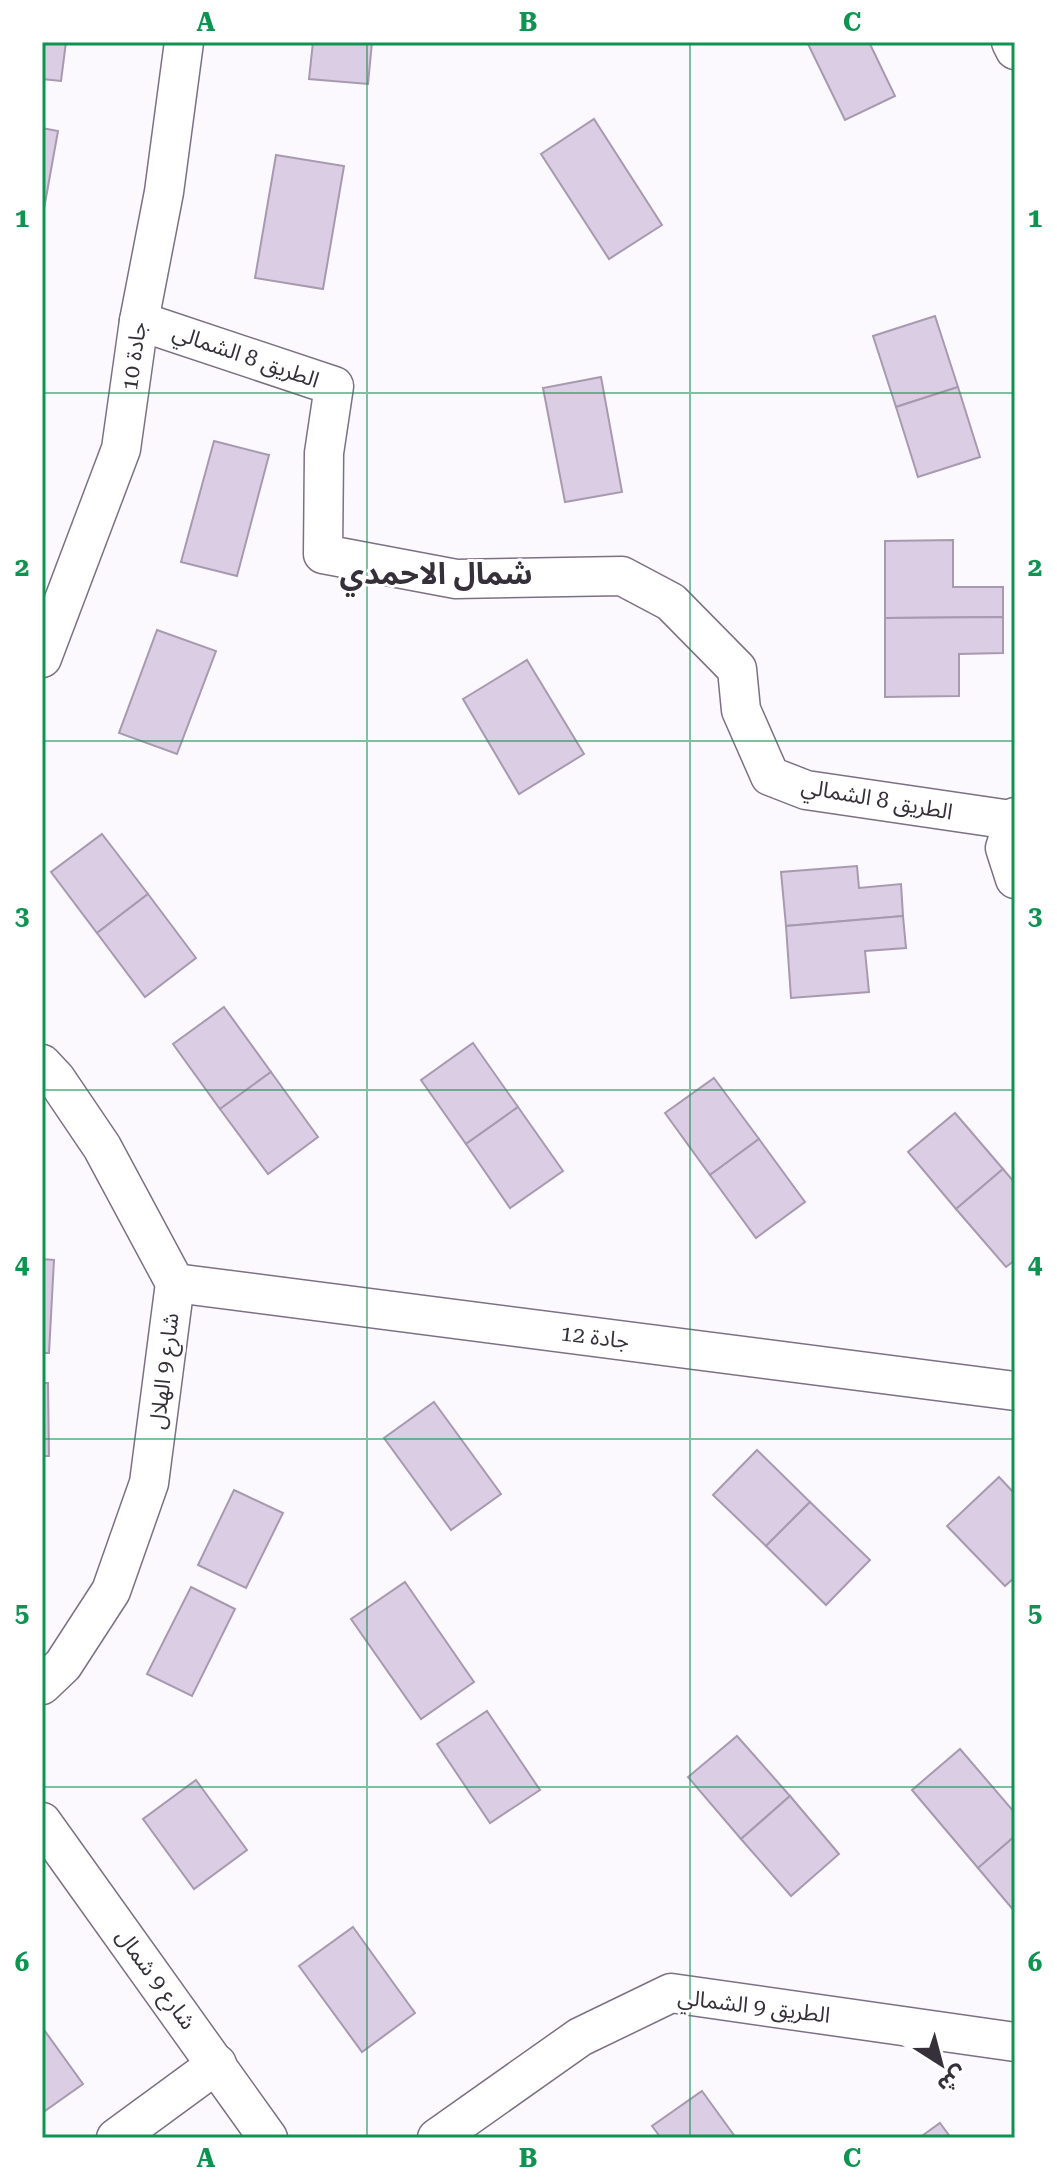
<svg xmlns="http://www.w3.org/2000/svg" width="1057" height="2180" viewBox="0 0 1057 2180" font-family="'Roboto Serif','Noto Sans Arabic',serif">
<style>
.building{fill:#dacde4;stroke:#a79ab0;stroke-width:2}
.lines{fill:none;stroke-linecap:round;stroke-linejoin:round}
.street-casing{stroke:#7c7085;stroke-width:41}
.street{stroke:#fff;stroke-width:38}
.grid{fill:none;stroke:#0e9351;stroke-width:2;stroke-opacity:0.55}
.labels{text-anchor:middle;dominant-baseline:central;stroke-width:6;stroke-linejoin:round;paint-order:stroke}
.street-label{font-size:22px;fill:#353039;stroke:#fff}
.district-label{font-size:30px;font-weight:bold;fill:#353039;stroke:#fff}
.neatline{fill:none;stroke:#0e9351;stroke-width:3}
.grid-label{font-size:26px;text-anchor:middle;font-weight:bold;fill:#0e9351}
</style>
<rect width="100%" height="100%" fill="#fcf9fe"/>
<g class="building">
<polygon points="42,42 66,42 61,81 42,79"/>
<polygon points="313,42 372,42 368,84 309,79"/>
<polygon points="807,42 869,42 895,96 845,120"/>
<polygon points="594,119 662,225 609,259 541,154"/>
<polygon points="42,128 58,131 42,220"/>
<polygon points="276,155 344,166 323,289 255,278"/>
<polygon points="935,316 958,387 896,407 873,336"/>
<polygon points="601,377 622,492 565,502 543,388"/>
<polygon points="958,387 980,457 918,477 896,407"/>
<polygon points="214,441 269,455 237,576 181,562"/>
<polygon points="953,540 953,587 1003,587 1003,617 885,618 885,541"/>
<polygon points="1003,617 1003,653 959,654 959,696 885,697 885,618"/>
<polygon points="157,630 216,651 177,754 119,733"/>
<polygon points="527,660 584,754 519,794 463,699"/>
<polygon points="102,834 148,894 97,933 51,872"/>
<polygon points="857,866 859,888 901,884 903,916 786,926 781,872"/>
<polygon points="148,894 196,958 145,997 97,933"/>
<polygon points="903,916 906,948 865,951 869,992 791,998 786,926"/>
<polygon points="224,1007 271,1072 220,1109 173,1044"/>
<polygon points="473,1043 518,1107 466,1144 421,1080"/>
<polygon points="271,1072 318,1137 268,1174 220,1109"/>
<polygon points="714,1078 759,1139 710,1175 665,1113"/>
<polygon points="518,1107 563,1171 510,1208 466,1144"/>
<polygon points="955,1113 1003,1169 956,1209 908,1152"/>
<polygon points="759,1139 805,1202 756,1238 710,1175"/>
<polygon points="1003,1169 1015,1183 1015,1260 1006,1267 956,1209"/>
<polygon points="42,1259 54,1260 49,1353 42,1353"/>
<polygon points="42,1383 48,1383 49,1456 42,1456"/>
<polygon points="434,1402 501,1494 451,1530 384,1438"/>
<polygon points="757,1450 810,1502 766,1546 713,1495"/>
<polygon points="999,1477 1015,1494 1015,1577 1005,1586 947,1526"/>
<polygon points="234,1490 283,1513 246,1588 198,1565"/>
<polygon points="810,1502 870,1560 826,1605 766,1546"/>
<polygon points="405,1582 474,1682 421,1719 351,1619"/>
<polygon points="191,1587 235,1609 192,1696 147,1674"/>
<polygon points="487,1711 540,1790 490,1823 437,1744"/>
<polygon points="737,1736 790,1796 741,1839 688,1777"/>
<polygon points="960,1749 1015,1813 1015,1836 978,1868 912,1790"/>
<polygon points="196,1780 247,1850 194,1889 143,1819"/>
<polygon points="790,1796 839,1854 791,1896 741,1839"/>
<polygon points="1015,1836 1015,1912 978,1868"/>
<polygon points="353,1927 415,2013 362,2052 299,1966"/>
<polygon points="42,2027 83,2084 42,2113"/>
<polygon points="702,2091 736,2138 661,2138 652,2126"/>
<polygon points="940,2123 951,2138 919,2138"/>
</g>
<g class="lines">
<defs>
<g id="street">
<polyline points="1011,42 1015,50"/>
<polyline points="139,321 334,386 324,453 323,554 456,579 622,576 671,602 737,669 741,710 770,776 806,790 1011,820"/>
<polyline points="42,658 121,449 139,321 164,192 184,42"/>
<polyline points="1015,817 1005,848 1015,879"/>
<polyline points="42,1064 56,1079 102,1147 175,1283 149,1483 111,1591 63,1665 42,1685"/>
<polyline points="175,1283 1015,1391"/>
<polyline points="42,1822 268,2138"/>
<polyline points="116,2138 217,2064"/>
<polyline points="437,2138 580,2037 671,1993 1015,2042"/>
</g>
</defs>
<use href="#street" class="street-casing"/>
<use href="#street" class="street"/>
</g>
<path class="grid" d="M367 42V2138M690 42V2138M42 393H1015M42 741H1015M42 1090H1015M42 1439H1015M42 1787H1015"/>
<g class="labels">
<g class="street-label">
<text transform="translate(134 356) rotate(-82)">جادة 10</text>
<text transform="translate(246 356) rotate(19)">الطريق 8 الشمالي</text>
<text transform="translate(877 799) rotate(10)">الطريق 8 الشمالي</text>
<text transform="translate(595 1337) rotate(7)">جادة 12</text>
<text transform="translate(164 1371) rotate(-83)">شارع 9 الهلال</text>
<text transform="translate(156 1979) rotate(54)">شارع 9 شمال</text>
<text transform="translate(754 2006) rotate(7)">الطريق 9 الشمالي</text>
</g>
<g class="district-label">
<text x="436" y="573">شمال الاحمدي</text>
</g>
</g>
<rect width="1057" height="2180" fill="none" stroke="#ffffff" stroke-width="88"/>
<g transform="translate(941 2064) rotate(144)" stroke="#ffffff" stroke-width="6" paint-order="stroke">
<path d="M0-6L14 30L0 20L-14 30Z" fill="#353039"/>
<text y="-12" font-size="22" font-weight="bold" text-anchor="middle" fill="#353039">ش</text>
</g>
<rect x="44" y="44" width="969" height="2092" class="neatline"/>
<g class="grid-label">
<text x="206" y="31">A</text>
<text x="528" y="31">B</text>
<text x="852" y="31">C</text>
<text x="22" y="227">1</text>
<text x="1035" y="227">1</text>
<text x="22" y="576">2</text>
<text x="1035" y="576">2</text>
<text x="22" y="925">3</text>
<text x="1035" y="925">3</text>
<text x="22" y="1273">4</text>
<text x="1035" y="1273">4</text>
<text x="22" y="1622">5</text>
<text x="1035" y="1622">5</text>
<text x="22" y="1971">6</text>
<text x="1035" y="1971">6</text>
<text x="206" y="2167">A</text>
<text x="528" y="2167">B</text>
<text x="852" y="2167">C</text>
</g>
</svg>
